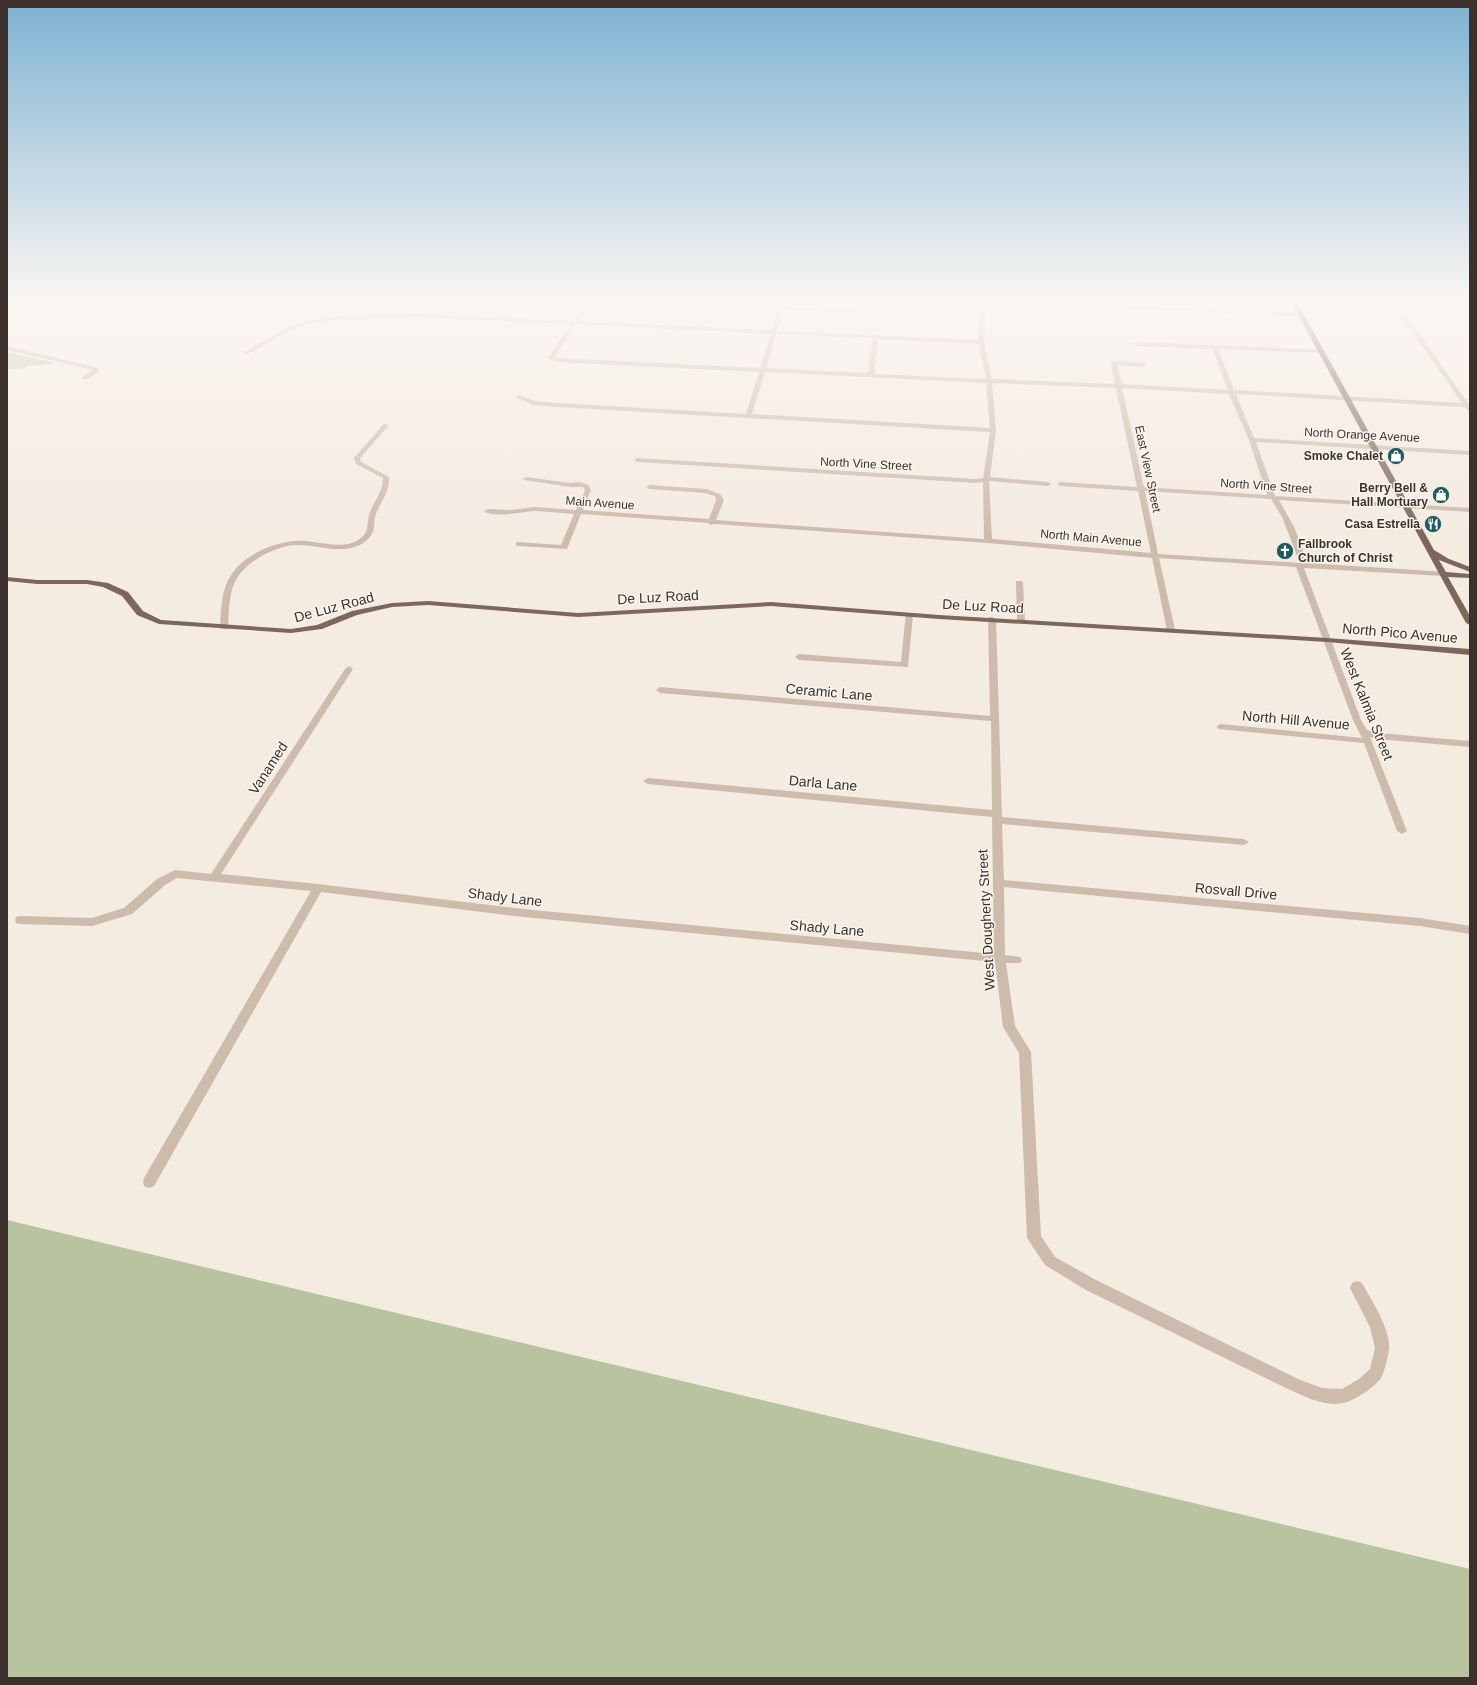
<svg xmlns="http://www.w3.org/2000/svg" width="1477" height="1685" viewBox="0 0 1477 1685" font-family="Arial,sans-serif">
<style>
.green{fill:#b8c4a0}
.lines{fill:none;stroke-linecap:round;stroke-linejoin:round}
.minor{fill:#cdbbac;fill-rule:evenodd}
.major{fill:#7d675c;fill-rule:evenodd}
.labels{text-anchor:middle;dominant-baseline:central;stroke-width:3;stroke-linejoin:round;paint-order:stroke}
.far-street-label{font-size:12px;fill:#3b302b;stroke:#fbf5ee}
.far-poi-label{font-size:12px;font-weight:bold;fill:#3b302b;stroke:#fbf5ee;text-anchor:end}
.street-label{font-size:14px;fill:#3b302b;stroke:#fbf5ee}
</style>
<rect width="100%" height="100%" fill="#f4ebe1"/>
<g class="green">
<polygon points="7,352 52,362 52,364 28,366 20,369 7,369"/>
<polygon points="7,1220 1470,1569 1470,1678 7,1678"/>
</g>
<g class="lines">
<g class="minor">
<polygon points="19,300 26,300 7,310 7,306"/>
<path d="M450 300H456L442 315 573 321 587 300H593L579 321 772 330 781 300H787L785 307 871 310 878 308 879 300H885L882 310 871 314 784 310 777 331 978 340 979 300 1301 313 1303 314V316L985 303 984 342 992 379 1115 384 1111 363 1114 361 1144 363 1147 365 1144 367 1117 365 1122 384 1228 390 1212 349 1136 346 1133 344 1136 342 1322 350 1325 352 1324 353 1218 349 1234 390 1462 403 1402 317 1407 316 1470 406V411L1467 410 1464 407 1236 394 1254 438 1470 451V455L1256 442 1275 496 1470 508V512L1279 500 1294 527 1308 563 1446 572 1447 574 1443 576 1304 568 1361 720 1367 730 1378 733 1470 741V747L1377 739 1370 737 1407 831 1402 834 1397 831 1364 743 1218 729 1217 727 1218 725 1221 724 1362 738 1353 720 1296 567 1159 558 1175 630 1171 632 1167 630 1152 558 988 543 714 524 711 525 708 523 581 514 567 549 519 546H516V542L561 545 574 514C562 513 549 512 537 511 524 511 495 519 484 511L488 509 511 510 535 507 576 510 585 490 583 487H570L524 480 523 479 526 477 570 483 580 482 588 485 591 490 583 510 709 519 716 500 715 496 705 493 649 489 646 487 649 485 706 489 720 494 724 500 716 520 984 539 983 482 976 483 637 462 634 460 637 458 976 479 983 478 990 432 558 407 533 405 516 397 519 395 534 401 558 403 746 414 759 372 556 362 553 360 556 358 760 368 771 334 576 324 553 359 551 360 548 358 571 324 418 317 337 320 309 324 292 329 248 354 243 353 288 327 308 320 337 316 418 313 436 314ZM776 334 873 338 868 373 766 368ZM878 339 979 344 986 379 874 374ZM765 372 986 383 990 428 752 414ZM992 383 1116 388 1137 487 1060 482 1057 484 1060 486 1138 491 1151 553 992 539 989 481 1048 486 1051 484 1048 482 990 477 996 430ZM1122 388 1229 394 1249 440 1267 495 1144 487ZM1145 491 1271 499 1282 517 1300 563 1158 554Z"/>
<polygon points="7,346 98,368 99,372 87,379 83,379 83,377 93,370 7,350"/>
<path d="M384 424 389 425 360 458 361 462 389 477C390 491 381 501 376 514 373 521 376 530 370 537 351 559 319 544 295 545 282 546 271 551 260 557 229 576 230 593 228 627L227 629H221L220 627C221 613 221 598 226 585 236 556 277 539 306 541 325 543 350 551 364 535 369 529 367 518 370 512 375 500 383 491 383 478L356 464 354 458Z"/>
<polygon points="1016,581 1022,581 1023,583 1025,621 1021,623 1017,621"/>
<polygon points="906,613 912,613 913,615 908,667 799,660 795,657 799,654 901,662"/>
<path d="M989 617H992L996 619 1002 817 1244 839 1249 842 1244 845 1002 824 1004 880 1420 918 1470 926V934L1420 926 1004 887 1005 955 1020 957 1022 960 1020 963H1006L1015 1026 1031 1052 1041 1236 1055 1257 1096 1280 1298 1379 1322 1388 1342 1389 1359 1379 1370 1369 1375 1348 1370 1327 1350 1288 1352 1283 1357 1281 1362 1283C1372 1301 1390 1328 1389 1348 1389 1354 1384 1373 1381 1378 1376 1386 1353 1402 1343 1403 1325 1407 1306 1397 1290 1390L1086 1290 1045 1265 1027 1238 1019 1053 1003 1027 995 962 523 917 321 892 154 1186 149 1188 144 1186 143 1182 144 1178 311 891 177 878 165 885 132 914 92 926 20 924 16 923 15 920 16 917 20 916 92 918 124 908 157 879 175 870 211 874 345 669 349 666 353 669 221 874 318 884 523 909 994 954 992 817 648 784 643 781 648 778 992 810 991 721 660 693 656 690 660 687 990 716 988 619Z"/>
</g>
<g class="major">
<polygon points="1290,300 1296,300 1434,550 1449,559 1470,567 1470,572 1439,560 1446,572 1470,574 1470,578 1448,577 1470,616 1470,625 1466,623"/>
<polygon points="7,577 37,580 87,580 108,583 128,592 143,611 161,620 291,629 317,625 352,611 392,603 428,601 578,613 771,602 939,615 1327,638 1470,649 1470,655 1327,642 939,619 771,606 578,617 428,605 392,607 357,615 322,629 291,633 159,624 137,615 122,596 103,587 87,584 37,584 7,581"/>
</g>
</g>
<linearGradient id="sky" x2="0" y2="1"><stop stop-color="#7eb2d2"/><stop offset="0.56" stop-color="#faf6f2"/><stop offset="1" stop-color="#faf6f2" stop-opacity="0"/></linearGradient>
<rect width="1477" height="536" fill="url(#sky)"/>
<defs>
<symbol id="shop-disc" viewBox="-11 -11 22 22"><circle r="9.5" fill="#1f5a5e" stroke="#fbf5ee"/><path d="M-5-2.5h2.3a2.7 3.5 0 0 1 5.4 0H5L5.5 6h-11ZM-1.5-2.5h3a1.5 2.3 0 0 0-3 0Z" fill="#fff"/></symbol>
<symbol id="restaurant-disc" viewBox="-11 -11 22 22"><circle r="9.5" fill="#1f5a5e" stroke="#fbf5ee"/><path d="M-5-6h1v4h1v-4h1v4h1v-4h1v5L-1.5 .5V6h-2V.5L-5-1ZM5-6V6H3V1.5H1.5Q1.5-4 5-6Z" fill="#fff"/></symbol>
<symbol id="church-disc" viewBox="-11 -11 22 22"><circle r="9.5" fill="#1f5a5e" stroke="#fbf5ee"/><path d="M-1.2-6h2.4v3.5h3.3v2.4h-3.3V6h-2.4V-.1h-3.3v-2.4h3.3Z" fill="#fff"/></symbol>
</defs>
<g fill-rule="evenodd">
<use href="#shop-disc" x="1386" y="446" width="20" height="20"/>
<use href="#shop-disc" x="1431" y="485" width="20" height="20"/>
<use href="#restaurant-disc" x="1423" y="514" width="20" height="20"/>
<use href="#church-disc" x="1275" y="541" width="20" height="20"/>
</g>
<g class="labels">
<g class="far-street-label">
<text transform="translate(1362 435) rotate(3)">North Orange Avenue</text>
<text transform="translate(866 464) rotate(3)">North Vine Street</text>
<text transform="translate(1148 469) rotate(78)">East View Street</text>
<text transform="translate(1266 486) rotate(4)">North Vine Street</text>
<text transform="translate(600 503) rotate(4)">Main Avenue</text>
<text transform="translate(1091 538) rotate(5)">North Main Avenue</text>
</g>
<g class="far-poi-label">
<text x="1383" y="456">Smoke Chalet</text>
<text x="1428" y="488">Berry Bell &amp;<tspan x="1428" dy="14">Hall Mortuary</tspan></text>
<text x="1420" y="524">Casa Estrella</text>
<text x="1298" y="544" text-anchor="start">Fallbrook<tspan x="1298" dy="14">Church of Christ</tspan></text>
</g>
<g class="street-label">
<text transform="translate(658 597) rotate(-3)">De Luz Road</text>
<text transform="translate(983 606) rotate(3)">De Luz Road</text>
<text transform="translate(334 607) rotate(-15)">De Luz Road</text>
<text transform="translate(1400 633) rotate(5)">North Pico Avenue</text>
<text transform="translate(829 692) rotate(5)">Ceramic Lane</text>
<text transform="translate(1367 704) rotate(68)">West Kalmia Street</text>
<text transform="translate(1296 720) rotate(5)">North Hill Avenue</text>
<text transform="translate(268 768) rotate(-57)">Vanamed</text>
<text transform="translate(823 783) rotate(5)">Darla Lane</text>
<text transform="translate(1236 891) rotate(5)">Rosvall Drive</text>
<text transform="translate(505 897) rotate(7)">Shady Lane</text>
<text transform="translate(986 920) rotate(-93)">West Dougherty Street</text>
<text transform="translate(827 928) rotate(5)">Shady Lane</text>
</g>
</g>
<rect width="1477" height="1685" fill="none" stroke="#3b302b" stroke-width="16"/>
</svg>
